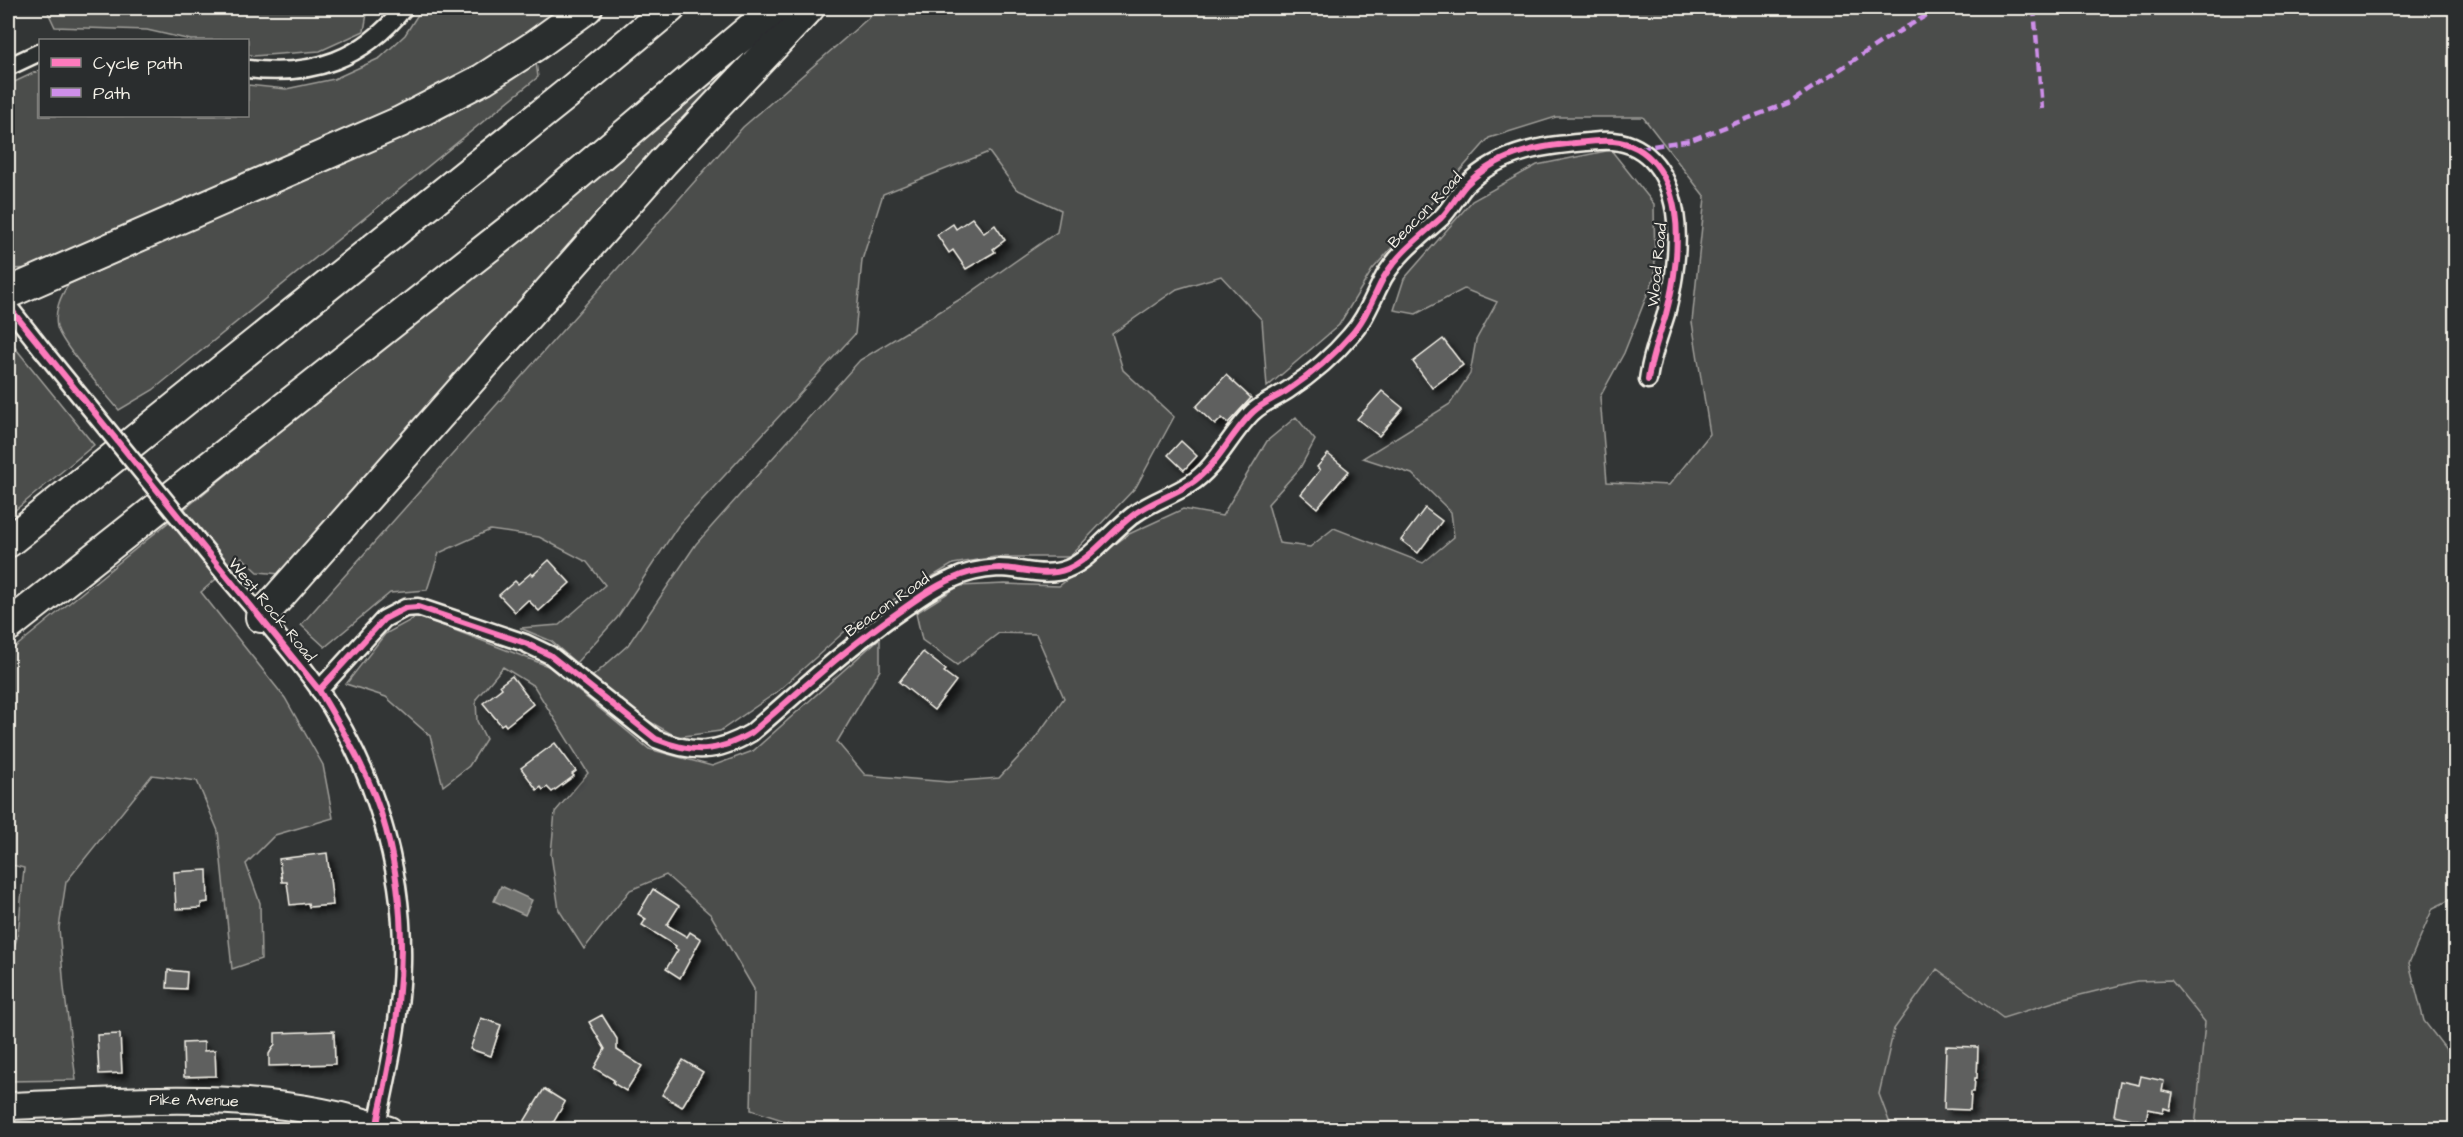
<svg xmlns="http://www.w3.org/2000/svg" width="2463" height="1137" viewBox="0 0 2463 1137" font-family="'Architects Daughter',sans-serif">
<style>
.built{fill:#404242}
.green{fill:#4b4d4c;stroke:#a09f9a;stroke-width:1.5}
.water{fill:#727370;stroke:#a6a5a0;stroke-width:1.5}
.building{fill:#5f605f;stroke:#f4f1e8;stroke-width:1.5;filter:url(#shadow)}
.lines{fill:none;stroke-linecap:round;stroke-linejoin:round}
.street-casing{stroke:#f4f1e8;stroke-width:21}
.primary-casing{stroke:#f4f1e8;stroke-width:30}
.highway-casing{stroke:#f4f1e8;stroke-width:34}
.street{stroke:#2a2d2e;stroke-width:16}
.primary{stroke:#2a2d2e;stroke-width:26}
.highway{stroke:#2a2d2e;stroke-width:30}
.street-bridge-casing{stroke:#f4f1e8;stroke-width:21;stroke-linecap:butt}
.street-bridge{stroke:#2a2d2e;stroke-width:16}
.quiet{stroke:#ce8fe9;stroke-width:4.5;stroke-dasharray:9 4.5;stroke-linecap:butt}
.cycleway-casing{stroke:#2a2d2e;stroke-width:10}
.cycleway{stroke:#fd7abc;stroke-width:6}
.labels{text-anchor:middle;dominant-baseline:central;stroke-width:4.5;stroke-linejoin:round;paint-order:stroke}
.street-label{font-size:16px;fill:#f4f1e8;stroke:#2a2d2e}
</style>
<defs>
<filter id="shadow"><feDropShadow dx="5.5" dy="5.5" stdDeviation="3" flood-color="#0009"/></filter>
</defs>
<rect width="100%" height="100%" fill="#323535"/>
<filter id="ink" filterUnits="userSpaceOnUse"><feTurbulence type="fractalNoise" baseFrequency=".0167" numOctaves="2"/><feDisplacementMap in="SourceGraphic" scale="12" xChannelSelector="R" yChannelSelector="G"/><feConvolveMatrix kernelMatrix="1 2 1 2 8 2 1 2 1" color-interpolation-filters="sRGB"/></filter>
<g filter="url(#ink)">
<polygon class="built" points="1937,969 2003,1018 2060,1000 2137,981 2171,980 2205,1022 2195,1129 1892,1129 1879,1094 1894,1029"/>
<g class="green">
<polygon points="46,8 368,8 364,31 320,51 253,56 248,54 248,40 191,40 147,30 55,27"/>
<polygon points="422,8 570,8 485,65 331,139 38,268 8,269 8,87 10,84 40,70 40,116 248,116 248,85 286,89 334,79 380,58 405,35"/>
<polygon points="880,8 2455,8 2456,897 2433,908 2409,963 2424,1021 2455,1061 2455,1129 2195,1129 2205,1022 2171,980 2137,981 2060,1000 2003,1018 1937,969 1894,1029 1879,1094 1892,1129 811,1129 751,1110 754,989 711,915 666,875 630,890 584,949 559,910 551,854 555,812 588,773 534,686 503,667 476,699 477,721 486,739 469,766 443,786 430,736 386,697 346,684 385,634 418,616 548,666 649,749 712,766 753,751 880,638 880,670 837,742 865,775 948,782 999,778 1031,744 1064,698 1036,634 999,633 957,665 922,640 916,613 959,586 1005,584 1059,586 1129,534 1183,509 1222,516 1267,441 1296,417 1315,440 1300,468 1268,504 1279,543 1310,547 1334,528 1423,563 1454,537 1451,512 1412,474 1363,458 1450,404 1470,374 1476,340 1497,302 1464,289 1416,314 1394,310 1404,279 1472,201 1537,165 1611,150 1654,204 1655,275 1624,353 1600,397 1607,482 1669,485 1710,434 1692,322 1705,197 1643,117 1556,117 1489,138 1372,270 1339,325 1267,387 1262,320 1221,276 1177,289 1112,334 1123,370 1174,417 1136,487 1069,557 995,557 953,564 853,624 777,692 720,731 677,737 645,719 592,677 628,645 696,544 860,360 967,295 1057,232 1061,210 1016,189 989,152 883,194 862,260 855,334 678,526 617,618 576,663 551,641 520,628 559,625 605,585 587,562 539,537 490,530 439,553 427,590 390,593 325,647 301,625 743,127"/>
<polygon points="756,43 670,132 297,560 281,574 258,572 242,557 201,592 285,698 323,765 333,818 275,835 246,864 260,903 261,959 232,969 218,831 197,781 152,775 66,882 59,928 64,988 76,1080 8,1081 8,967 18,934 24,868 8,864 8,653"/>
<path d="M536 62 538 77 153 390 119 410C106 394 61 344 57 327 54 312 60 296 69 284L441 119 491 92Z"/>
<polygon points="8,339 94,445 8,516"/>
</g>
<polygon class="water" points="501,886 532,900 525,915 494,901"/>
<g class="building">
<polygon points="972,218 984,233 995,225 1005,240 993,249 995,252 966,269 953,250 949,253 937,235 953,224 956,229"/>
<polygon points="1443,339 1463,365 1432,388 1413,362"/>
<polygon points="1226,375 1251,398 1228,423 1222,418 1215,425 1196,407"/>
<polygon points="1382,391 1403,408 1379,436 1357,419"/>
<polygon points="1181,441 1197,456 1184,470 1168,455"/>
<polygon points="1328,454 1349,471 1317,508 1301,494 1320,470 1317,467"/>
<polygon points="1425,508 1442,521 1418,553 1401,540"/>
<polygon points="549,560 570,583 539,611 528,600 515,612 499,595 515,581 518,584 531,573 533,575"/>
<polygon points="923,652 946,670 944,672 956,681 934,710 899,682"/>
<polygon points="512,676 533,704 506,726 504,723 501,725 483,703 502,688 500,685"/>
<polygon points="555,743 576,771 572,774 574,776 552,792 547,787 543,790 541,787 537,790 521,768"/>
<polygon points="327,853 333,905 309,907 308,903 290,905 287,882 282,882 279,859"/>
<polygon points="207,870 208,902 201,903 201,908 176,909 174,872"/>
<polygon points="653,889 679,906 667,925 687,937 690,932 701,939 680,978 666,969 678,950 675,948 676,946 642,925 646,919 638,914"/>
<polygon points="168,970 187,972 186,989 167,988"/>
<polygon points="602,1015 617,1039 617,1050 642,1066 626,1091 613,1083 614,1080 594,1068 605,1049 589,1022"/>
<polygon points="481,1018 501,1025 491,1056 470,1049"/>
<polygon points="334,1031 335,1064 269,1066 269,1054 275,1044 275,1033"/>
<polygon points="120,1034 122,1073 99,1074 97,1035"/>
<polygon points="204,1042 204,1051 215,1050 216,1076 184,1077 183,1043"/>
<polygon points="1946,1046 1978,1047 1977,1078 1975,1078 1974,1092 1971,1092 1970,1110 1944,1109"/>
<polygon points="683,1060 703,1072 682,1107 662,1095"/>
<polygon points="2141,1076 2164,1081 2162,1091 2173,1093 2170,1110 2164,1108 2163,1112 2148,1109 2146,1122 2114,1115 2120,1081 2139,1085"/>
<polygon points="544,1089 565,1102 549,1130 519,1130"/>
</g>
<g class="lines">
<defs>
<g id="street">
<polyline points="8,67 40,52"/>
<path d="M248 69C313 77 363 59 404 8"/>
<polyline points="8,306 45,353"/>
<path d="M224 573C256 611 290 648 319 689 374 770 404 866 402 963 401 1017 388 1073 377 1125"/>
<path d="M319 690 384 619 405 608 418 607 525 643 550 655 656 739C693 754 717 753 751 733 800 691 847 647 900 611 917 599 933 587 952 579 966 572 983 569 999 568 1021 568 1045 578 1067 569 1089 561 1114 528 1136 513 1153 501 1173 495 1190 484 1217 467 1230 434 1253 412 1264 402 1276 398 1288 390 1309 376 1333 356 1350 336 1366 319 1373 297 1384 277 1399 252 1420 237 1441 218 1451 208 1457 195 1466 185 1502 148 1551 145 1599 141 1644 137 1668 170 1675 212 1680 244 1674 284 1666 314 1659 337 1651 356 1648 380"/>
</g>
<g id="primary">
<path id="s1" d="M8 1106C134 1101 267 1087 389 1130"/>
</g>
<g id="highway">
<polyline points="8,293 400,122 483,79 536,45 587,8"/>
<polyline points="8,542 568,93 670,8"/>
<polyline points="261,617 663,162 809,8"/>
<polyline points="8,626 549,199 775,8"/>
</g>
</defs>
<use href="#street" class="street-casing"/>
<use href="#primary" class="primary-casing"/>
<use href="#highway" class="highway-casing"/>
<use href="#street" class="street"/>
<use href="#primary" class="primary"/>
<use href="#highway" class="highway"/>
<defs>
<polyline id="street-bridge" points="45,353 224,573"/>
</defs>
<use href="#street-bridge" class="street-bridge-casing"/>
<use href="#street-bridge" class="street-bridge"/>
<g class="quiet">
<polyline points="2034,8 2042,109"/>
<polyline points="1640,148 1691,140 1791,102 1881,42 1939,8"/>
</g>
<defs>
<g id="cycleway">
<path d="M8 306 319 690C345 734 373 780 386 830 401 886 404 946 398 1003 396 1030 390 1058 385 1085 383 1099 377 1115 377 1130"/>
<path d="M319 690 384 619 405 608 418 607 525 643 550 655 656 739C693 754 717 753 751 733 800 691 847 647 900 611 917 599 933 587 952 579 966 572 983 569 999 568 1021 568 1045 578 1067 569 1089 561 1114 528 1136 513 1153 501 1173 495 1190 484 1217 467 1230 434 1253 412 1264 402 1276 398 1288 390 1309 376 1333 356 1350 336 1366 319 1373 297 1384 277 1399 252 1420 237 1441 218 1451 208 1457 195 1466 185 1502 148 1551 145 1599 141 1644 137 1668 170 1675 212 1680 244 1674 284 1666 314 1659 337 1651 356 1648 380"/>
</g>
</defs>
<use href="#cycleway" class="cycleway-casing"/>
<use href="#cycleway" class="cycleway"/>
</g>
</g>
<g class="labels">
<g class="street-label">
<text transform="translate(1425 210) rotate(-46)">Beacon Road</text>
<text transform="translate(1657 265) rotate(-84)">Wood Road</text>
<text transform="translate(887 605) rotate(-35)">Beacon Road</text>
<text transform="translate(272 610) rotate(51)">West Rock Road</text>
<text stroke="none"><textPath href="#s1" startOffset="186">Pike Avenue</textPath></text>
</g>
</g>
<rect width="2463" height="1137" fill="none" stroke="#2a2d2e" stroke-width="30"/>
<rect x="15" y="15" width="2433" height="1107" fill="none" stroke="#f4f1e8" stroke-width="2" filter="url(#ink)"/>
<rect x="39" y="39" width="210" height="78" fill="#2a2d2e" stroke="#7b7b78" stroke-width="1.5"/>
<rect x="51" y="58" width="30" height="9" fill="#fd7abc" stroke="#7b7b78" stroke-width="1.5"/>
<text x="93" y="69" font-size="18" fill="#f4f1e8">Cycle path</text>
<rect x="51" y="88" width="30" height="9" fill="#ce8fe9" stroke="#7b7b78" stroke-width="1.5"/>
<text x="93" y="99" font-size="18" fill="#f4f1e8">Path</text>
</svg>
